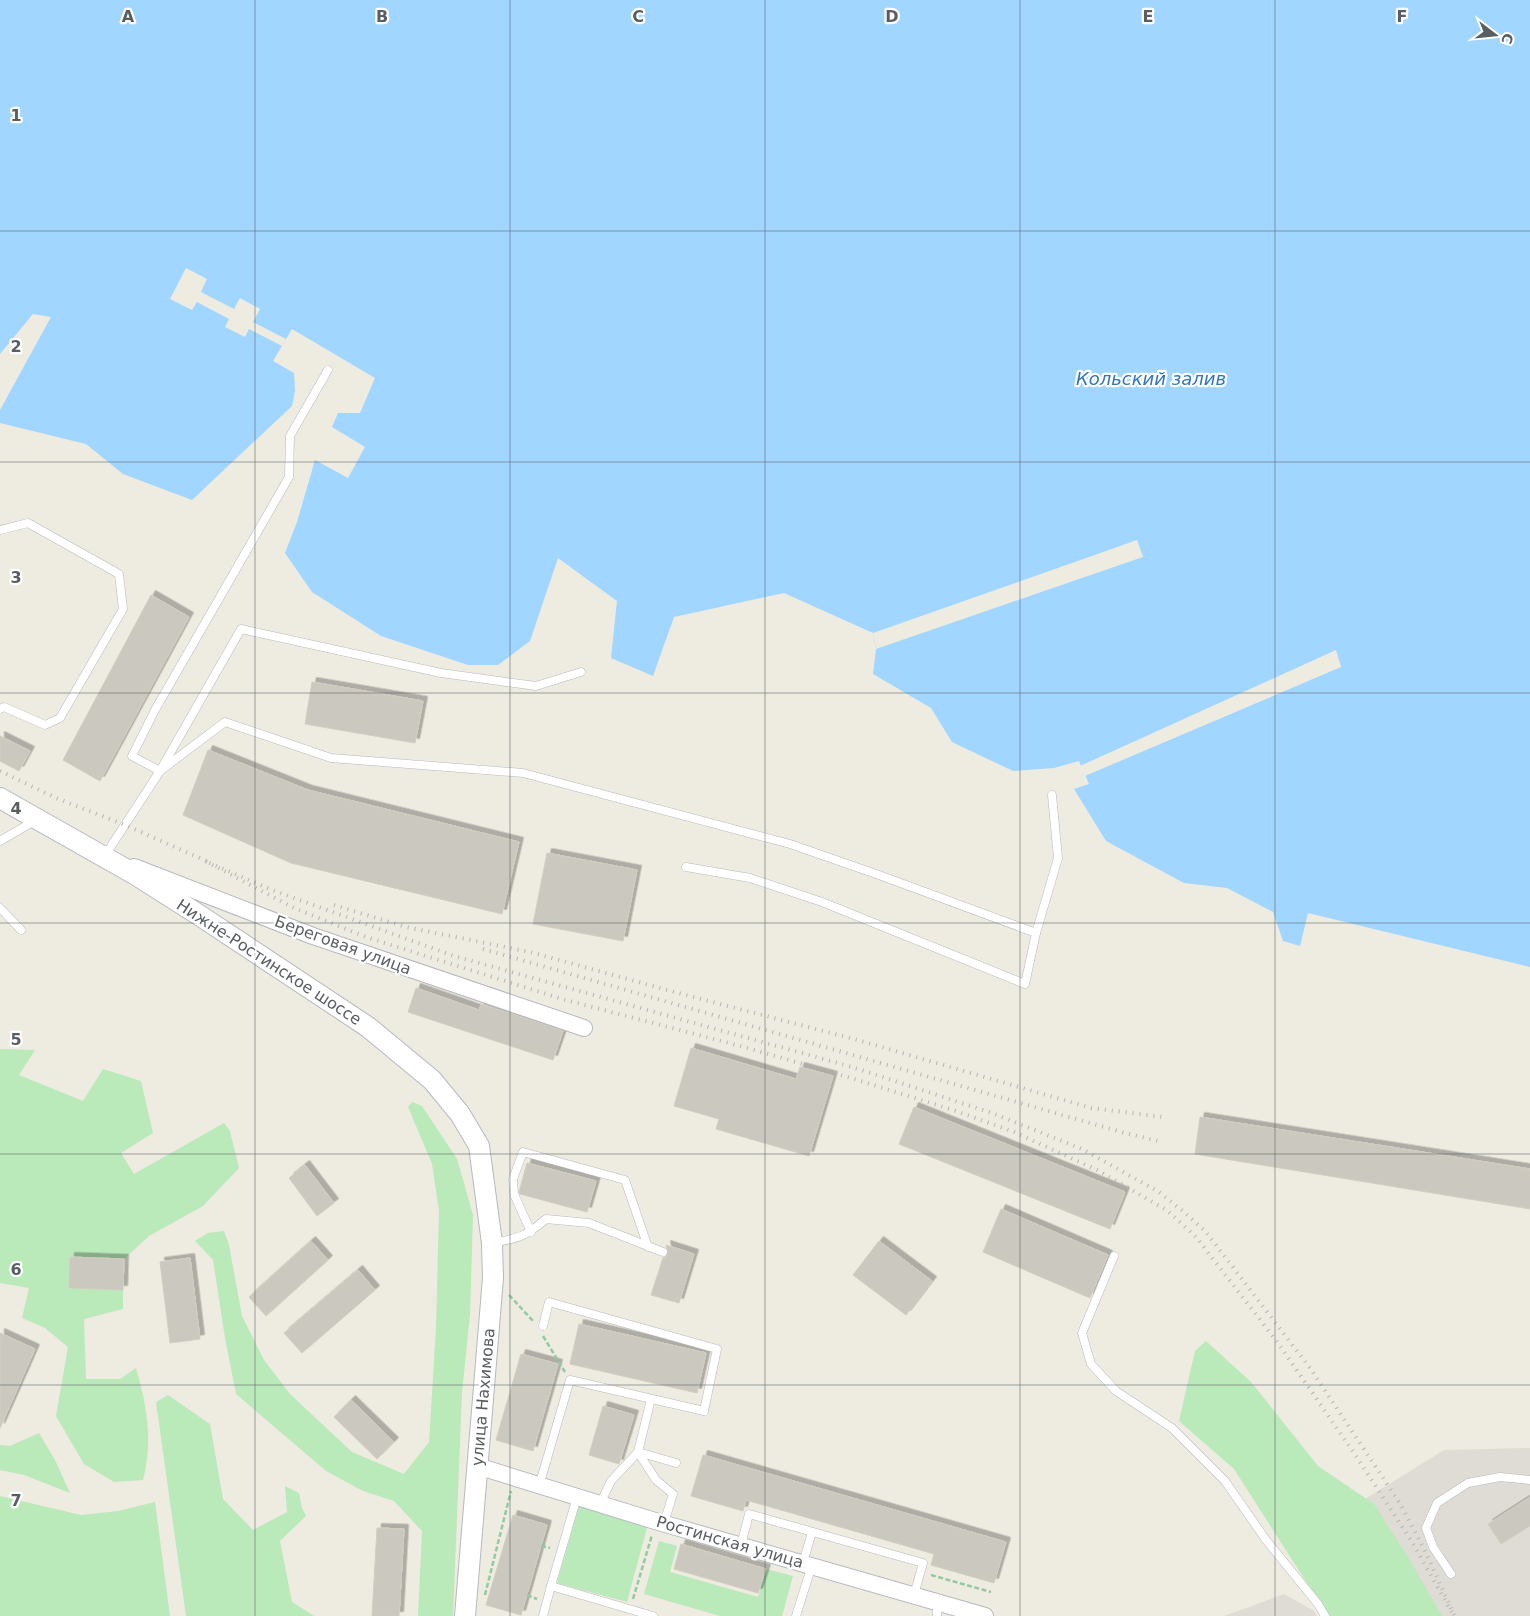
<svg xmlns="http://www.w3.org/2000/svg" width="1530" height="1616" viewBox="0 0 1530 1616" font-family="'DejaVu Sans',sans-serif">
<style>
.industrial{fill:#dedcd5}
.green{fill:#bae9ba}
.water{fill:#a0d6ff}
.pier{fill:#eeebe1}
.building{fill:#cbc8c0;stroke:#d3cdbe;filter:url(#shadow)}
.lines{fill:none;stroke-linecap:round;stroke-linejoin:round}
.service-casing{stroke:#b6babf;stroke-width:9}
.minor-casing{stroke:#b6babf;stroke-width:18}
.tertiary-casing{stroke:#b6babf;stroke-width:22}
.path{stroke:#93caa2;stroke-width:2.5;stroke-dasharray:5 2.5;stroke-linecap:butt}
.service{stroke:#fff;stroke-width:8}
.minor{stroke:#fff;stroke-width:16}
.tertiary{stroke:#fff;stroke-width:20}
.rail{stroke:#b3b4b4;stroke-width:4;stroke-dasharray:1 6;stroke-linecap:butt}
.grid{fill:none;stroke:#595e63;stroke-width:1;stroke-opacity:0.55}
.labels{text-anchor:middle;dominant-baseline:central;stroke-width:4.5;stroke-linejoin:round;paint-order:stroke}
.street-label{font-size:16px;fill:#595e63;stroke:#fff}
.water-label{font-size:18px;font-style:italic;fill:#3276bc;stroke:#fff}
.grid-label{font-size:16px;text-anchor:middle;font-weight:bold;fill:#595e63;stroke:#fff;stroke-width:4.5;stroke-linejoin:round;paint-order:stroke}
</style>
<defs>
<filter id="shadow"><feDropShadow dx="4.5" dy="-4.5" stdDeviation="0" flood-color="#0004"/></filter>
</defs>
<rect width="100%" height="100%" fill="#eeebe1"/>
<g class="industrial">
<polygon points="1530,1448 1530,1616 1328,1616 1286,1548 1444,1450"/>
<polygon points="1284,1594 1314,1611 1317,1616 1224,1616"/>
</g>
<g class="green">
<path d="M0 1049 35 1050 19 1075 83 1101 103 1069 141 1081 153 1133 121 1153 134 1174 224 1123 230 1131 239 1168 203 1206 149 1236 124 1259 70 1257 69 1288 123 1290V1309L84 1319 86 1379H120L136 1368C147 1406 153 1441 143 1480L114 1482 84 1464 56 1416 68 1347 45 1328 22 1318 29 1288 0 1283Z"/>
<polygon points="412,1102 422,1106 457,1159 473,1215 470,1315 462,1392 453,1616 418,1616 422,1531 394,1501 363,1491 326,1471 236,1394 225,1338 213,1260 195,1241 208,1233 224,1231 229,1245 242,1316 264,1360 290,1394 352,1452 404,1474 429,1442 436,1328 439,1211 432,1164 408,1107"/>
<polygon points="1206,1341 1251,1382 1318,1466 1374,1504 1408,1557 1442,1616 1328,1616 1234,1469 1179,1421 1195,1351"/>
<polygon points="168,1395 210,1424 223,1499 253,1530 287,1512 285,1486 299,1493 302,1508 306,1516 280,1541 292,1602 314,1616 186,1616 156,1402"/>
<polygon points="39,1433 55,1460 70,1493 24,1475 0,1470 0,1445 10,1446"/>
<polygon points="0,1496 81,1515 118,1511 155,1502 170,1616 0,1616"/>
<polygon points="579,1506 648,1524 627,1602 557,1583"/>
<polygon points="659,1541 677,1546 670,1572 758,1597 766,1569 793,1576 782,1616 720,1616 644,1594"/>
</g>
<polygon class="water" points="0,0 1530,0 1530,967 1308,913 1300,946 1283,941 1273,912 1227,888 1184,883 1106,841 1074,789 1089,784 1079,761 1054,768 1013,771 952,742 931,708 873,674 876,649 873,633 784,593 674,617 653,676 611,658 617,601 558,558 530,641 498,665 468,665 381,636 312,592 285,553 297,522 315,460 348,478 365,447 332,427 338,413 360,413 375,378 292,329 273,361 294,373 295,391 292,406 192,500 123,474 86,444 0,423 0,410 51,317 33,314 0,354"/>
<g class="pier">
<polygon points="186,268 207,279 201,292 234,309 240,298 260,309 253,322 286,339 282,346 249,329 245,337 225,327 229,319 197,302 192,310 170,299"/>
<polygon points="1137,540 1143,557 876,649 873,633"/>
<polygon points="1336,650 1341,667 1085,776 1080,766"/>
</g>
<g class="building">
<polygon points="151,595 189,617 100,781 63,760"/>
<polygon points="312,682 423,701 415,743 305,724"/>
<polygon points="0,736 30,751 19,771 0,761"/>
<polygon points="208,750 308,790 519,842 502,914 291,863 183,815"/>
<polygon points="547,853 637,870 623,941 533,924"/>
<polygon points="416,988 479,1010 481,1004 563,1031 553,1060 408,1012"/>
<polygon points="691,1048 796,1079 800,1067 833,1076 809,1156 716,1129 719,1119 674,1106"/>
<polygon points="914,1107 1125,1192 1110,1229 899,1144"/>
<polygon points="1200,1117 1530,1169 1530,1209 1195,1154"/>
<polygon points="527,1163 596,1181 587,1212 520,1194 519,1192"/>
<polygon points="305,1165 334,1203 317,1216 289,1178"/>
<polygon points="1001,1209 1108,1255 1090,1298 983,1252"/>
<polygon points="311,1241 328,1260 266,1316 249,1297"/>
<polygon points="879,1241 932,1281 906,1315 853,1275"/>
<polygon points="666,1245 694,1254 679,1303 651,1295 663,1258 668,1254"/>
<polygon points="70,1257 124,1259 123,1290 69,1288"/>
<polygon points="190,1258 200,1339 170,1343 160,1262"/>
<polygon points="358,1270 375,1290 302,1353 284,1333"/>
<polygon points="579,1324 706,1353 697,1393 570,1364"/>
<polygon points="0,1333 35,1349 0,1428"/>
<polygon points="521,1354 558,1364 533,1451 496,1440"/>
<polygon points="351,1400 394,1442 377,1459 334,1417"/>
<polygon points="603,1406 634,1415 619,1464 589,1455"/>
<polygon points="703,1455 1006,1542 994,1583 931,1565 934,1554 746,1500 743,1511 691,1496"/>
<polygon points="1530,1497 1530,1526 1501,1544 1488,1524"/>
<polygon points="513,1515 547,1525 521,1615 486,1605"/>
<polygon points="377,1528 404,1529 399,1616 372,1616"/>
<polygon points="681,1544 766,1569 758,1593 674,1569"/>
</g>
<g class="lines">
<defs>
<g id="service">
<polyline points="328,370 290,436 289,477 155,710 132,756 160,771 225,722 331,758 523,773 790,844 879,875 1036,933 1058,858 1052,795"/>
<polyline points="0,530 28,523 119,574 123,609 60,718 45,725 4,707 0,709"/>
<polyline points="0,841 36,820"/>
<polyline points="104,857 160,771 241,629 441,673 536,686 581,672"/>
<polyline points="686,867 750,878 822,902 1025,984 1036,933"/>
<polyline points="0,908 21,930"/>
<polyline points="531,1232 514,1194 513,1179 523,1152 625,1180 648,1247"/>
<path d="M492 1243C519 1238 525 1237 546 1219L589 1223 663 1252"/>
<polyline points="1114,1256 1082,1333 1091,1364 1116,1391 1172,1428 1225,1481 1266,1540 1318,1604 1325,1616"/>
<polyline points="638,1452 656,1480 673,1494 664,1523"/>
<polyline points="638,1452 676,1463"/>
<polyline points="539,1486 570,1380 704,1411 717,1349 549,1302 543,1326"/>
<polyline points="577,1497 551,1586 653,1616"/>
<polyline points="600,1504 611,1481 638,1452 651,1399"/>
<polyline points="741,1545 749,1514 923,1563 914,1595"/>
<polyline points="803,1563 812,1532"/>
<polyline points="1451,1574 1433,1547 1426,1528 1437,1503 1468,1483 1500,1477 1530,1480"/>
<polyline points="543,1616 551,1586"/>
<polyline points="796,1616 812,1565"/>
<polyline points="937,1616 937,1601"/>
</g>
<g id="minor">
<polyline points="134,867 313,936 584,1028"/>
<polyline points="477,1466 655,1521 985,1616"/>
</g>
<polyline id="tertiary" points="0,798 136,875 199,915 368,1027 432,1080 460,1114 479,1146 492,1243 493,1278 465,1616"/>
</defs>
<use href="#service" class="service-casing"/>
<use href="#minor" class="minor-casing"/>
<use href="#tertiary" class="tertiary-casing"/>
<g class="path">
<polyline points="509,1295 533,1321"/>
<polyline points="543,1336 565,1372"/>
<polyline points="541,1546 550,1548"/>
<polyline points="931,1575 991,1592"/>
<polyline points="485,1595 511,1491"/>
<polyline points="527,1595 537,1599"/>
<polyline points="633,1599 652,1535"/>
</g>
<use href="#service" class="service"/>
<use href="#minor" class="minor"/>
<use href="#tertiary" class="tertiary"/>
<g class="rail">
<polyline points="0,771 56,798 125,825 211,863"/>
<polyline points="334,905 406,927 530,952 678,993 854,1039 1091,1108 1163,1117"/>
<polyline points="483,949 1125,1133 1158,1141"/>
<polyline points="1454,1615 1425,1551 1401,1505 1310,1368 1206,1232 1184,1212 1159,1192 1082,1149 992,1113 852,1067 454,956 272,890 205,861 294,908 366,937 562,999 744,1047 851,1078 953,1110 1014,1132 1097,1170 1168,1211 1196,1237 1278,1343 1356,1456 1412,1542 1454,1616"/>
</g>
</g>
<path class="grid" d="M255 0V1616M510 0V1616M765 0V1616M1020 0V1616M1275 0V1616M0 231H1530M0 462H1530M0 693H1530M0 923H1530M0 1154H1530M0 1385H1530"/>
<g class="labels">
<g class="street-label">
<text transform="translate(343 945) rotate(20)">Береговая улица</text>
<text transform="translate(269 962) rotate(33)">Нижне-Ростинское шоссе</text>
<text transform="translate(483 1397) rotate(-85)">улица Нахимова</text>
<text transform="translate(730 1542) rotate(16)">Ростинская улица</text>
</g>
<g class="water-label">
<text x="1151" y="378">Кольский залив</text>
</g>
</g>
<g class="grid-label">
<text x="128" y="22">A</text>
<text x="382" y="22">B</text>
<text x="638" y="22">C</text>
<text x="892" y="22">D</text>
<text x="1148" y="22">E</text>
<text x="1402" y="22">F</text>
<text x="16" y="121">1</text>
<text x="16" y="352">2</text>
<text x="16" y="583">3</text>
<text x="16" y="814">4</text>
<text x="16" y="1045">5</text>
<text x="16" y="1275">6</text>
<text x="16" y="1506">7</text>
</g>
<g transform="translate(1495 35) rotate(106)" stroke="#ffffff" stroke-width="4" paint-order="stroke">
<path d="M0-4L9 19L0 12L-9 19Z" fill="#595e63"/>
<text y="-8" font-size="14" font-weight="bold" text-anchor="middle" fill="#595e63">С</text>
</g>
</svg>
